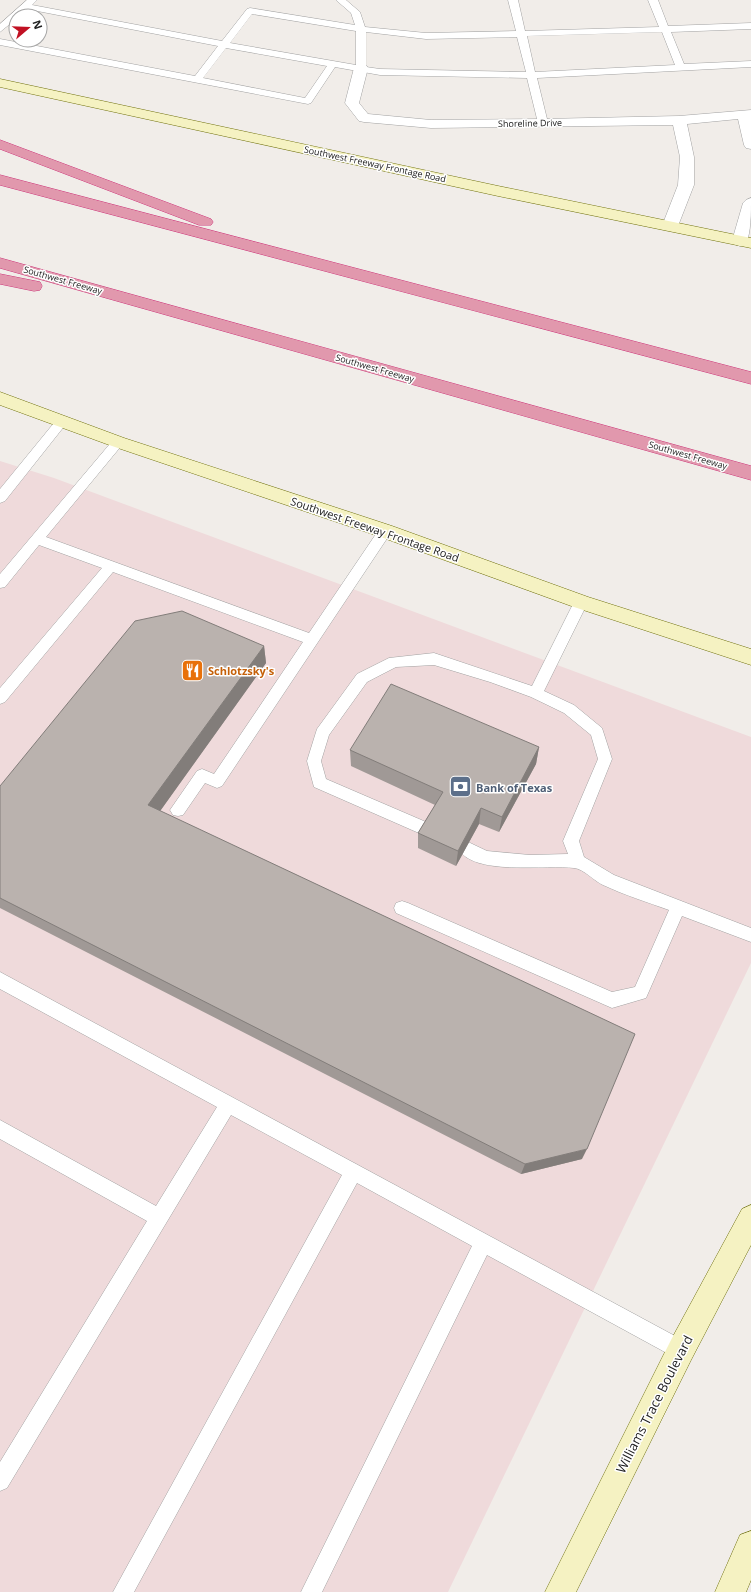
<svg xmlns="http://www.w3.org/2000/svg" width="751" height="1592" viewBox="0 0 751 1592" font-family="'Open Sans',sans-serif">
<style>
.commercial{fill:#efdadb}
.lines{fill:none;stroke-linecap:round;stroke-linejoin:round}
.lane-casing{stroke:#a2a2a2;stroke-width:1}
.street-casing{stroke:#a2a2a2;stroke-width:1}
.secondary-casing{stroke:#71720f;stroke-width:1}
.highway-casing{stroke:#cd377a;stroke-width:1}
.lane{fill:#fff;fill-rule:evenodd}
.street{fill:#fff;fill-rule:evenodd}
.secondary{fill:#f5f2c2;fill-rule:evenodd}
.highway{fill:#e198ad;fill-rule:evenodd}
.wall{fill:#a09996}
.shaded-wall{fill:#827d7a}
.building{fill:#bab2ae;stroke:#827d7a}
.labels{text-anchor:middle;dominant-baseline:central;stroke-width:3;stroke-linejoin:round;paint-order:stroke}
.far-street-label{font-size:9px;fill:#212121;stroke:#fff}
.street-label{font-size:11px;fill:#212121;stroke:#fff}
.food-label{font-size:11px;font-weight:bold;fill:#c56008;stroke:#fff;text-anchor:start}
.service-label{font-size:11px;font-weight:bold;fill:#4e5e75;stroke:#fff;text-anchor:start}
.near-street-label{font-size:13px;fill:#212121;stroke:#fff}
</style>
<rect width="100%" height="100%" fill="#f1ede9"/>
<polygon class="commercial" points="0,461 54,478 751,737 751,963 448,1592 0,1592"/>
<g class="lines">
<defs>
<g id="lane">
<path d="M27 0H37L32 5 222 41 247 9 250 8 355 25 351 13 336 0H346L360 12 365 27 426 33 516 31 508 0H518L525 31 659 27 648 0H658L668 26 751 23V29L671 32 684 64 751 61V67L537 78 548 123 543 126 538 123 527 78 380 75 335 67 311 103 308 104 0 45V39L195 76 218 46 27 9 20 16H16V19L0 32V24ZM252 14 356 31V65L230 43ZM366 32 426 39 517 37 526 72 380 69 366 67ZM662 32 675 65 535 72 527 36ZM226 48 327 66 305 98 203 78Z"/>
<polygon points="62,417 66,418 68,421 66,424 5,501 0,503 0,489 58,418"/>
<polygon points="118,438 122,439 124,442 122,445 46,537 309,633 380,528 385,526 390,528 392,531 222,786 217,788 205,783 183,815 178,816 173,815 170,810 197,771 202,769 214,774 303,642 113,572 5,702 0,704 0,688 102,568 39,545 5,587 0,588 0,574 114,439"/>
<path d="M581 597 586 598 588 602 544 691 574 705 602 728 612 759 579 841 584 857 614 875 751 928V942L682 916 646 998 612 1008 396 913 394 908 396 903 402 901 408 903 612 992 635 987 669 910C647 902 624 895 603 885 594 881 584 869 574 868 549 864 472 877 458 848L461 843 466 841 487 851 530 855 568 854 563 841 598 759 591 735 564 713 531 697 490 682 434 665 396 667 367 682 329 735 321 761 326 779 433 825 436 830 433 835 428 837 314 787 307 761 317 729 357 674 389 658 434 653 532 686 576 598Z"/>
<polygon points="0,972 688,1343 691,1350 688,1357 681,1360 674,1357 487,1255 322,1592 301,1592 472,1246 357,1183 134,1592 113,1592 342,1175 231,1115 7,1488 0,1491 0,1462 147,1221 0,1139 0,1120 156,1206 217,1107 0,989"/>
</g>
<g id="street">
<polygon points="361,64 366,65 368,68 359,103 368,114 431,120 543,119 679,116 751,110 751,149 746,148 744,145 738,119 687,124 694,157 694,185 678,226 676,229 664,229 662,226 678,185 680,157 673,125 431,128 364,122 359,121 345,103 354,68 356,65"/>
<path d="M751 198C751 213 751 232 746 244L740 246 734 244 732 241 743 203 746 200Z"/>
</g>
<g id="secondary">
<polygon points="0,79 498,186 751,238 751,248 498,196 0,87"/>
<polygon points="0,392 124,438 392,526 588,597 751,649 751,665 574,607 378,536 112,446 0,405"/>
<polygon points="751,1205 751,1245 691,1360 576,1592 545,1592 671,1340 742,1209"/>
<polygon points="751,1531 751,1580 746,1592 715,1592 740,1535"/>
</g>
<g id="highway">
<polygon points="0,140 211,219 213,222 211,225 199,225 0,149"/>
<polygon points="0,175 751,372 751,384 0,185"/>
<polygon points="0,258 751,466 751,480 0,268"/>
<polygon points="0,274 40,282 42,286 40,290 34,291 0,284"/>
</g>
</defs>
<use href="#lane" class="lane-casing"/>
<use href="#street" class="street-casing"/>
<use href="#secondary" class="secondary-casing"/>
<use href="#highway" class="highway-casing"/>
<use href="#lane" class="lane"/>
<use href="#street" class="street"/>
<use href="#secondary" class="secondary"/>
<use href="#highway" class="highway"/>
</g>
<g class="wall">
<polygon points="264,646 266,663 160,811 582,1159 521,1174 0,908 0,786"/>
<polygon points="539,747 536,764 499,832 479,824 456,866 418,848 418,833 435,805 351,766 350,750"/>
</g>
<g class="shaded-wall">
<polygon points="264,646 266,663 153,821 148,805"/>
<polygon points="539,747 536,764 499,832 502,817"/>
<polygon points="481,808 479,824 456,866 458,851"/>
<polygon points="587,1149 582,1159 521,1174 525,1164"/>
</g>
<g class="building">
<polygon points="182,611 264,646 148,805 635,1034 587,1149 525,1164 0,898 0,786 135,621"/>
<polygon points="391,684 539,747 502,817 481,808 458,851 418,833 443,792 350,750"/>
</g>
<defs>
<symbol id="restaurant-square" viewBox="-11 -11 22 22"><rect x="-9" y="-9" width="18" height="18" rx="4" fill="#e8710a" stroke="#fff"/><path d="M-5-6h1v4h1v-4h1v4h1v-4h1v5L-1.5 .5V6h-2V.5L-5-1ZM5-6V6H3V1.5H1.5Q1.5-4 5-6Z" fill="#fff"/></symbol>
<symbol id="bank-square" viewBox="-11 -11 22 22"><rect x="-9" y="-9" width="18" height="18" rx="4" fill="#5c6f8a" stroke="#fff"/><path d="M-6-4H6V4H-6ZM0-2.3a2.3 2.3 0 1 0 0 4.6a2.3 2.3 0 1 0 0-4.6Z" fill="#fff"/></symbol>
</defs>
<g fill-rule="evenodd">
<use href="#restaurant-square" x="180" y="658" width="25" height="25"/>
<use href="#bank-square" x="448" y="774" width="25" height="25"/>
</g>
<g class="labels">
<g class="far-street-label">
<text transform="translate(530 123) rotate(-1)">Shoreline Drive</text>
<text transform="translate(375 164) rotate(12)">Southwest Freeway Frontage Road</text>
<text transform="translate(63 280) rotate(16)">Southwest Freeway</text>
<text transform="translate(375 368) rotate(16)">Southwest Freeway</text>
<text transform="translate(688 455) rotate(16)">Southwest Freeway</text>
</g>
<g class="street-label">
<text transform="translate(375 529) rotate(19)">Southwest Freeway Frontage Road</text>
</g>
<g class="food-label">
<text x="208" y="670">Schlotzsky's</text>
</g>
<g class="service-label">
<text x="476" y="787">Bank of Texas</text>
</g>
<g class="near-street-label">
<text transform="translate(654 1404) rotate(-63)">Williams Trace Boulevard</text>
</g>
</g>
<g transform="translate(28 28) rotate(71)"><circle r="19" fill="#ffffff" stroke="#a6a6a6"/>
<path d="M0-3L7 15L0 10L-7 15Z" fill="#c11123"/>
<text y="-6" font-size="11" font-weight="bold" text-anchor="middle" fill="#212121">N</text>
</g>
</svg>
